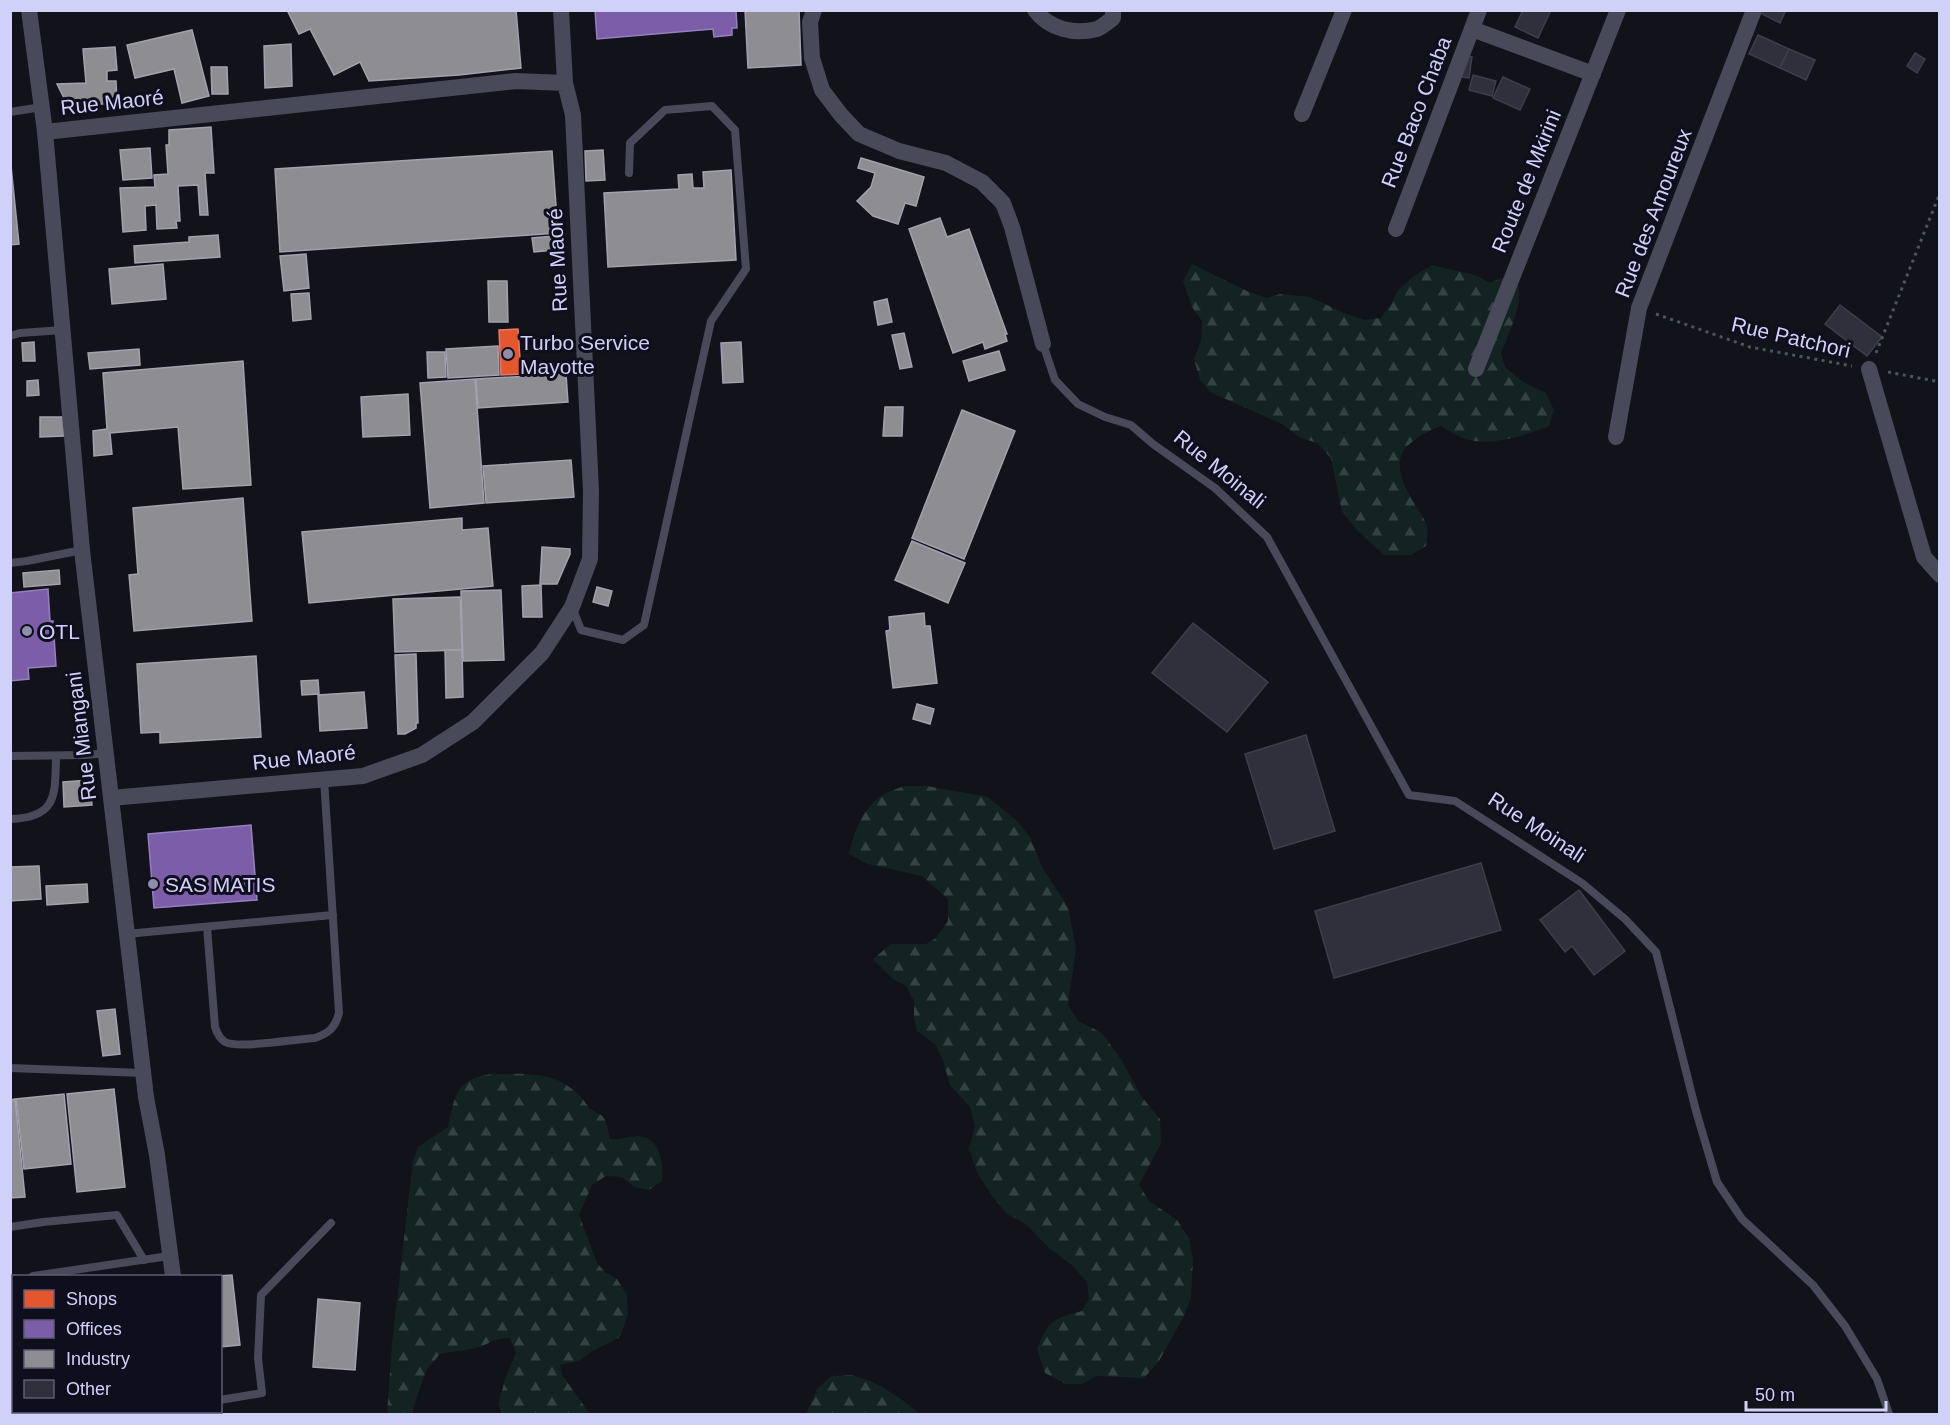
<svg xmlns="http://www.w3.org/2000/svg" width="1950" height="1425" viewBox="0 0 1950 1425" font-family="Helvetica,sans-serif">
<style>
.forest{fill:url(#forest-firs)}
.shops{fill:#e4572e;stroke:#de7c6b;stroke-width:1.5}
.offices{fill:#7b5ea7;stroke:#9480c0;stroke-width:1.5}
.industry{fill:#8d8d92;stroke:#a1a1b1;stroke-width:1.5}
.building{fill:#30303c;stroke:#3e3d4d;stroke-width:1.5}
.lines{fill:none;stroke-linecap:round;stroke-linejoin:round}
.path{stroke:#49565f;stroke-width:3;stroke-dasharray:3 4.5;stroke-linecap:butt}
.lane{stroke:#484959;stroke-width:8}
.street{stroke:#484959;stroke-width:16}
.poi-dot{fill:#8e8eab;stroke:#0f0e1d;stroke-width:2}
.labels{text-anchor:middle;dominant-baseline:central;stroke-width:6;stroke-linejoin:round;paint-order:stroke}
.street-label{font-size:21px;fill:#d0d1f9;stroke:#0f0e1d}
.poi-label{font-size:21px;fill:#d0d1f9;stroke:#0f0e1d;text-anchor:start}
</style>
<defs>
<pattern id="forest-firs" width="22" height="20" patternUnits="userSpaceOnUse" patternTransform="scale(1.5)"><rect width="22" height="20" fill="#122322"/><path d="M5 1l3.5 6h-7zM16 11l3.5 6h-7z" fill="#334243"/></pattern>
</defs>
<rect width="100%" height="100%" fill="#12121a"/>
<g class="forest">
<path d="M1192 264 1247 291 1267 298 1280 294 1310 297 1344 313 1364 320 1381 318 1391 304 1398 290 1414 276 1432 265 1475 275 1490 283 1501 278 1518 284C1524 302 1508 336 1501 353L1505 367 1523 382 1546 393 1554 410 1549 426C1527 435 1490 447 1466 439 1457 436 1448 430 1440 426 1396 446 1389 460 1414 503 1418 510 1426 520 1427 528 1429 533 1426 541 1426 546L1411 555H1384L1359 532 1342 512 1331 458 1317 443 1301 438 1282 424 1210 392 1200 380 1194 359 1201 341 1202 321 1192 307 1183 281Z"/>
<path d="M905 786H927L988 797 1017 821 1030 837 1042 867 1068 907 1076 948 1068 1005 1078 1021 1102 1033 1122 1061 1141 1096 1160 1119 1161 1143 1139 1185 1149 1201 1177 1220 1189 1238 1193 1260 1191 1298 1184 1316 1159 1361 1144 1378 1096 1376 1082 1384H1066L1045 1373 1037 1349C1049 1320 1052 1319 1082 1311L1089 1299 1087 1282 1073 1266 1048 1247 1026 1224 1007 1214 992 1196 977 1172 969 1149 975 1126 970 1107 950 1085 943 1061 936 1045 917 1031 914 1018V1001L906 986 893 979 873 959 891 944H926L936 938 948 921V899L922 876 868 864 849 854C854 831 864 805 886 793 892 790 899 788 905 786Z"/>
<path d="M492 1074C532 1074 562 1070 588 1106 592 1112 599 1112 603 1117 608 1123 608 1132 610 1139 620 1140 629 1136 639 1136 660 1137 664 1165 662 1181L649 1190 634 1187 622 1177 606 1176 592 1185 579 1215 597 1263 606 1273 617 1279 627 1295 628 1314 620 1337 591 1352 579 1361 560 1365 562 1375 590 1414H502L498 1405 506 1376 516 1353 510 1338C495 1338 491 1343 479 1347 466 1351 453 1351 440 1354L426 1371 413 1408V1414H387L392 1344 413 1160 418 1147 448 1127C455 1096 455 1079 492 1074Z"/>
<path d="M851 1375C878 1381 899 1397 920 1414H806L817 1389 831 1376Z"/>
</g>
<polygon class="shops" points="518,329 521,374 501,375 499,330"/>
<g class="offices">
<polygon points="595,10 736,10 737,28 732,28 732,35 714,37 713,29 597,39"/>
<polygon points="48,589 50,621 53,621 56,666 28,668 29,679 10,681 10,593"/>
<polygon points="251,825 257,900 154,908 148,834"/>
</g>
<g class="industry">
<polygon points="287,10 516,10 521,68 459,75 369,81 360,62 334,75 310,29 299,34"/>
<polygon points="745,10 799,10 801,65 748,68"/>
<polygon points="192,30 209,96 182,103 174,69 135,78 127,45"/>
<polygon points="291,44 292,86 265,88 264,46"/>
<polygon points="115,47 117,70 107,71 107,81 116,81 117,103 72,106 66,102 57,84 86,83 83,49"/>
<polygon points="211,67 227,67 228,94 212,94"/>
<polygon points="211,127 214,173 205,173 208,215 200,215 198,185 178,186 180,221 176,221 177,228 157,229 156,205 145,206 146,230 123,232 120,188 155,187 154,175 168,174 166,145 169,145 169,130"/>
<polygon points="150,148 152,178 123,180 120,150"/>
<polygon points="603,150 605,180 586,181 585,151"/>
<polygon points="552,151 558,233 280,252 275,169"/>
<polygon points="10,156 19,244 10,245"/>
<polygon points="861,158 924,177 916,206 905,203 898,224 873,216 857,201 871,187 875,173 858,168"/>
<polygon points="731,170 736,260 608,267 604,193 679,189 678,175 692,174 693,188 704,188 703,172"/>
<polygon points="940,218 947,237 969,229 1007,334 1005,334 1007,341 985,349 983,342 953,353 909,229"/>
<polygon points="218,235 220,257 135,263 134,246 189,242 189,237"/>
<polygon points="554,236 555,250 534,252 532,238"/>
<polygon points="306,254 309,288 284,291 280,256"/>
<polygon points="163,264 166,299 112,304 109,269"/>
<polygon points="488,281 507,281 508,322 489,322"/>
<polygon points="309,293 311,319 293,321 291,294"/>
<polygon points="887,299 892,322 878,325 874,302"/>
<polygon points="904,333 912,367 900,369 892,335"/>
<polygon points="34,342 35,361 23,361 22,343"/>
<polygon points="741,342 743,382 723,383 721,343"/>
<polygon points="498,346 499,375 448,378 446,349"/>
<polygon points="139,349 140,365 90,369 88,353"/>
<polygon points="999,351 1005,370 969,381 963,361"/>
<polygon points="427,352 445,352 446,377 428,378"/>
<polygon points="243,361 251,485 183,489 178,427 110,433 112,454 94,456 93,431 107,429 103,373"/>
<polygon points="566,374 568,402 478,408 476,379"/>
<polygon points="475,379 484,503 430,508 420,383"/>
<polygon points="38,380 39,395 27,396 27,381"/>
<polygon points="408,394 410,435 363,437 361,397"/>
<polygon points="885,407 903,407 902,436 883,436"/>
<polygon points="962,410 1015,431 964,559 912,538"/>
<polygon points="40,417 64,417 64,436 40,437"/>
<polygon points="571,460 574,497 486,503 483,466"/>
<polygon points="243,498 252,621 134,631 129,575 138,574 133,508"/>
<polygon points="462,518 462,530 488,528 493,586 309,603 302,532"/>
<polygon points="912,541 965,563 948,603 895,580"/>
<polygon points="542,547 570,549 570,554 557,584 540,584"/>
<polygon points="59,570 60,584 24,587 23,573"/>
<polygon points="541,585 542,617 523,617 522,586"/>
<polygon points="597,587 612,591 608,606 593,602"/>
<polygon points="501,590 504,660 463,661 461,591"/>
<polygon points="460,597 462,650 395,652 393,599"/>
<polygon points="924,613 925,626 930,626 937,683 893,688 886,631 890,630 889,617"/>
<polygon points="445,650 462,650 463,697 446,698"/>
<polygon points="416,654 418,723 416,723 416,728 405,734 398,734 395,655"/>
<polygon points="256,656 261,737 160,743 160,732 141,733 137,664"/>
<polygon points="318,680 319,694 302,695 301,681"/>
<polygon points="364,692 367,728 320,731 318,695"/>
<polygon points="917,704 934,709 930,724 913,719"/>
<polygon points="90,780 92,805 64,807 63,782"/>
<polygon points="39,866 41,899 10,901 10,867"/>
<polygon points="87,884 88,902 47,905 46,886"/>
<polygon points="115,1009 120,1054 103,1056 97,1011"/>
<polygon points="114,1089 125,1187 77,1192 67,1094"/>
<polygon points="64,1094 71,1164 24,1169 16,1099"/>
<polygon points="15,1099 25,1197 10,1198 10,1100"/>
<polygon points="232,1275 240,1345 220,1347 220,1276 217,1276"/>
<polygon points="318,1299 360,1303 355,1370 313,1367"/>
</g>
<g class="building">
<polygon points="1523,10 1551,10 1538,38 1515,27"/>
<polygon points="1764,10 1786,10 1780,23 1762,14"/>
<polygon points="1758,35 1789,49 1780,68 1749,54"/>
<polygon points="1789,49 1815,60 1806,80 1780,68"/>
<polygon points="1915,53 1925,59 1917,73 1907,66"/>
<polygon points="1458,55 1472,57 1469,78 1455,76"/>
<polygon points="1473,75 1496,81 1492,96 1469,90"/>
<polygon points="1503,77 1530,89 1520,110 1493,98"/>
<polygon points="1840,305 1882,337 1867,356 1825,324"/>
<polygon points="1193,623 1268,682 1227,732 1152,673"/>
<polygon points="1306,735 1335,831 1274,849 1245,754"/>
<polygon points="1481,863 1501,930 1334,978 1315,911"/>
<polygon points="1579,890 1625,951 1594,975 1572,946 1565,952 1540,920"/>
</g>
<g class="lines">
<g class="path">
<polyline points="1656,314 1750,347 1852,366"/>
<polyline points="1876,353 1940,193"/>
<polyline points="1888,372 1940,382"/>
</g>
<g class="lane">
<polyline points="10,112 42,107"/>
<polyline points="10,336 20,333 63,330"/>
<polyline points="1043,344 1055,380 1078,404 1105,417 1131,425 1153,444 1215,488 1267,537 1409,795 1455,801 1582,883 1625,919 1656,952 1696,1111 1717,1182 1742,1219 1813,1285 1845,1326 1877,1379 1889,1414"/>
<polyline points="10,563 27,561 82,550"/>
<polyline points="572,607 581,630 623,640 644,625 711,321 746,269 735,130 712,106 665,110 630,143 629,173"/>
<polyline points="10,756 85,755 107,753"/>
<path d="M10 819C58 818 55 794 56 756"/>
<path d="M207 927 215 1027C217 1033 219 1038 225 1042 239 1049 296 1039 315 1038 329 1033 335 1028 339 1013L324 779"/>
<polyline points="126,934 333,915"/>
<polyline points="10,1068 143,1073"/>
<polyline points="10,1227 43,1222 117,1215 144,1260"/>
<polyline points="33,1276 169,1256"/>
<polyline points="10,1280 14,1279"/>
<polyline points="220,1400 262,1393 258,1358 261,1295 331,1223"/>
<polyline points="14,1412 24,1414"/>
</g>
<g class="street">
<polyline points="29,10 45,132 82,550 146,1097 157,1155 173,1276"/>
<polyline points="561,10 565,83"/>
<polyline points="814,10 810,22 812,58 822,90 841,115 859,134 899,151 946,163 982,182 1003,203 1012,227 1043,344"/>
<path d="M1035 10C1049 29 1074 35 1097 29 1102 27 1108 22 1113 18V10"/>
<polyline points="1472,29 1593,74"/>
<polyline points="1302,114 1344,10"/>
<polyline points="45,132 516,81 565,83 573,115 591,491 590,559 572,607 542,653 473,722 422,755 363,776 111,798"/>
<polyline points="1396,229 1479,10"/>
<polyline points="1476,369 1618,10"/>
<polyline points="1869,369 1924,557 1940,575"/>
<polyline points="1616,437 1639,308 1754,10"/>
<polyline points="177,1414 177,1412"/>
</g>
</g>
<g class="poi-dot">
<circle cx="508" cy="354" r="6"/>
<circle cx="27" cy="631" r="6"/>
<circle cx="153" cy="884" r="6"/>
</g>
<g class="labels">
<g class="street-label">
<text transform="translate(112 102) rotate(-6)">Rue Maoré</text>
<text transform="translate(1416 112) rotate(-69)">Rue Baco Chaba</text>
<text transform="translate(1526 181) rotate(-68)">Route de Mkirini</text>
<text transform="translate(1653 213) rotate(-69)">Rue des Amoureux</text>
<text transform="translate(557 260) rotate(-93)">Rue Maoré</text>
<text transform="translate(1791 337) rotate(13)">Rue Patchori</text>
<text transform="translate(1220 469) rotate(39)">Rue Moinali</text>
<text transform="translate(81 736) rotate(-97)">Rue Miangani</text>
<text transform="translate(304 757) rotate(-6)">Rue Maoré</text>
<text transform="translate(1537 827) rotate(33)">Rue Moinali</text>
</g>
<g class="poi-label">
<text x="520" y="342">Turbo Service<tspan x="520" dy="24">Mayotte</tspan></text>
<text x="39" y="631">OTL</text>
<text x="165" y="884">SAS MATIS</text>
</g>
</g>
<rect width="1950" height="1425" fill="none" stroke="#d0d1f9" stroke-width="24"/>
<rect x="12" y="1275" width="210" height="138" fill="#0f0e1d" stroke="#5c5c75" stroke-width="1.5"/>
<rect x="24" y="1290" width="30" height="18" fill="#e4572e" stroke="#5c5c75" stroke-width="1.5"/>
<text x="66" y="1305" font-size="18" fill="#d0d1f9">Shops</text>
<rect x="24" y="1320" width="30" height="18" fill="#7b5ea7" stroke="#5c5c75" stroke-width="1.5"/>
<text x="66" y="1335" font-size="18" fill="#d0d1f9">Offices</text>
<rect x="24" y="1350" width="30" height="18" fill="#8d8d92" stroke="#5c5c75" stroke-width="1.5"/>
<text x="66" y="1365" font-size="18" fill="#d0d1f9">Industry</text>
<rect x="24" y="1380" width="30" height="18" fill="#30303c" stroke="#5c5c75" stroke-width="1.5"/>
<text x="66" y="1395" font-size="18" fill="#d0d1f9">Other</text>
<path d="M1746 1401v9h140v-9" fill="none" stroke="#d0d1f9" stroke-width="3"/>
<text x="1755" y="1401" font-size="18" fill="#d0d1f9" stroke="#0f0e1d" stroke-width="4.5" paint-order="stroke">50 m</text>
</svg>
